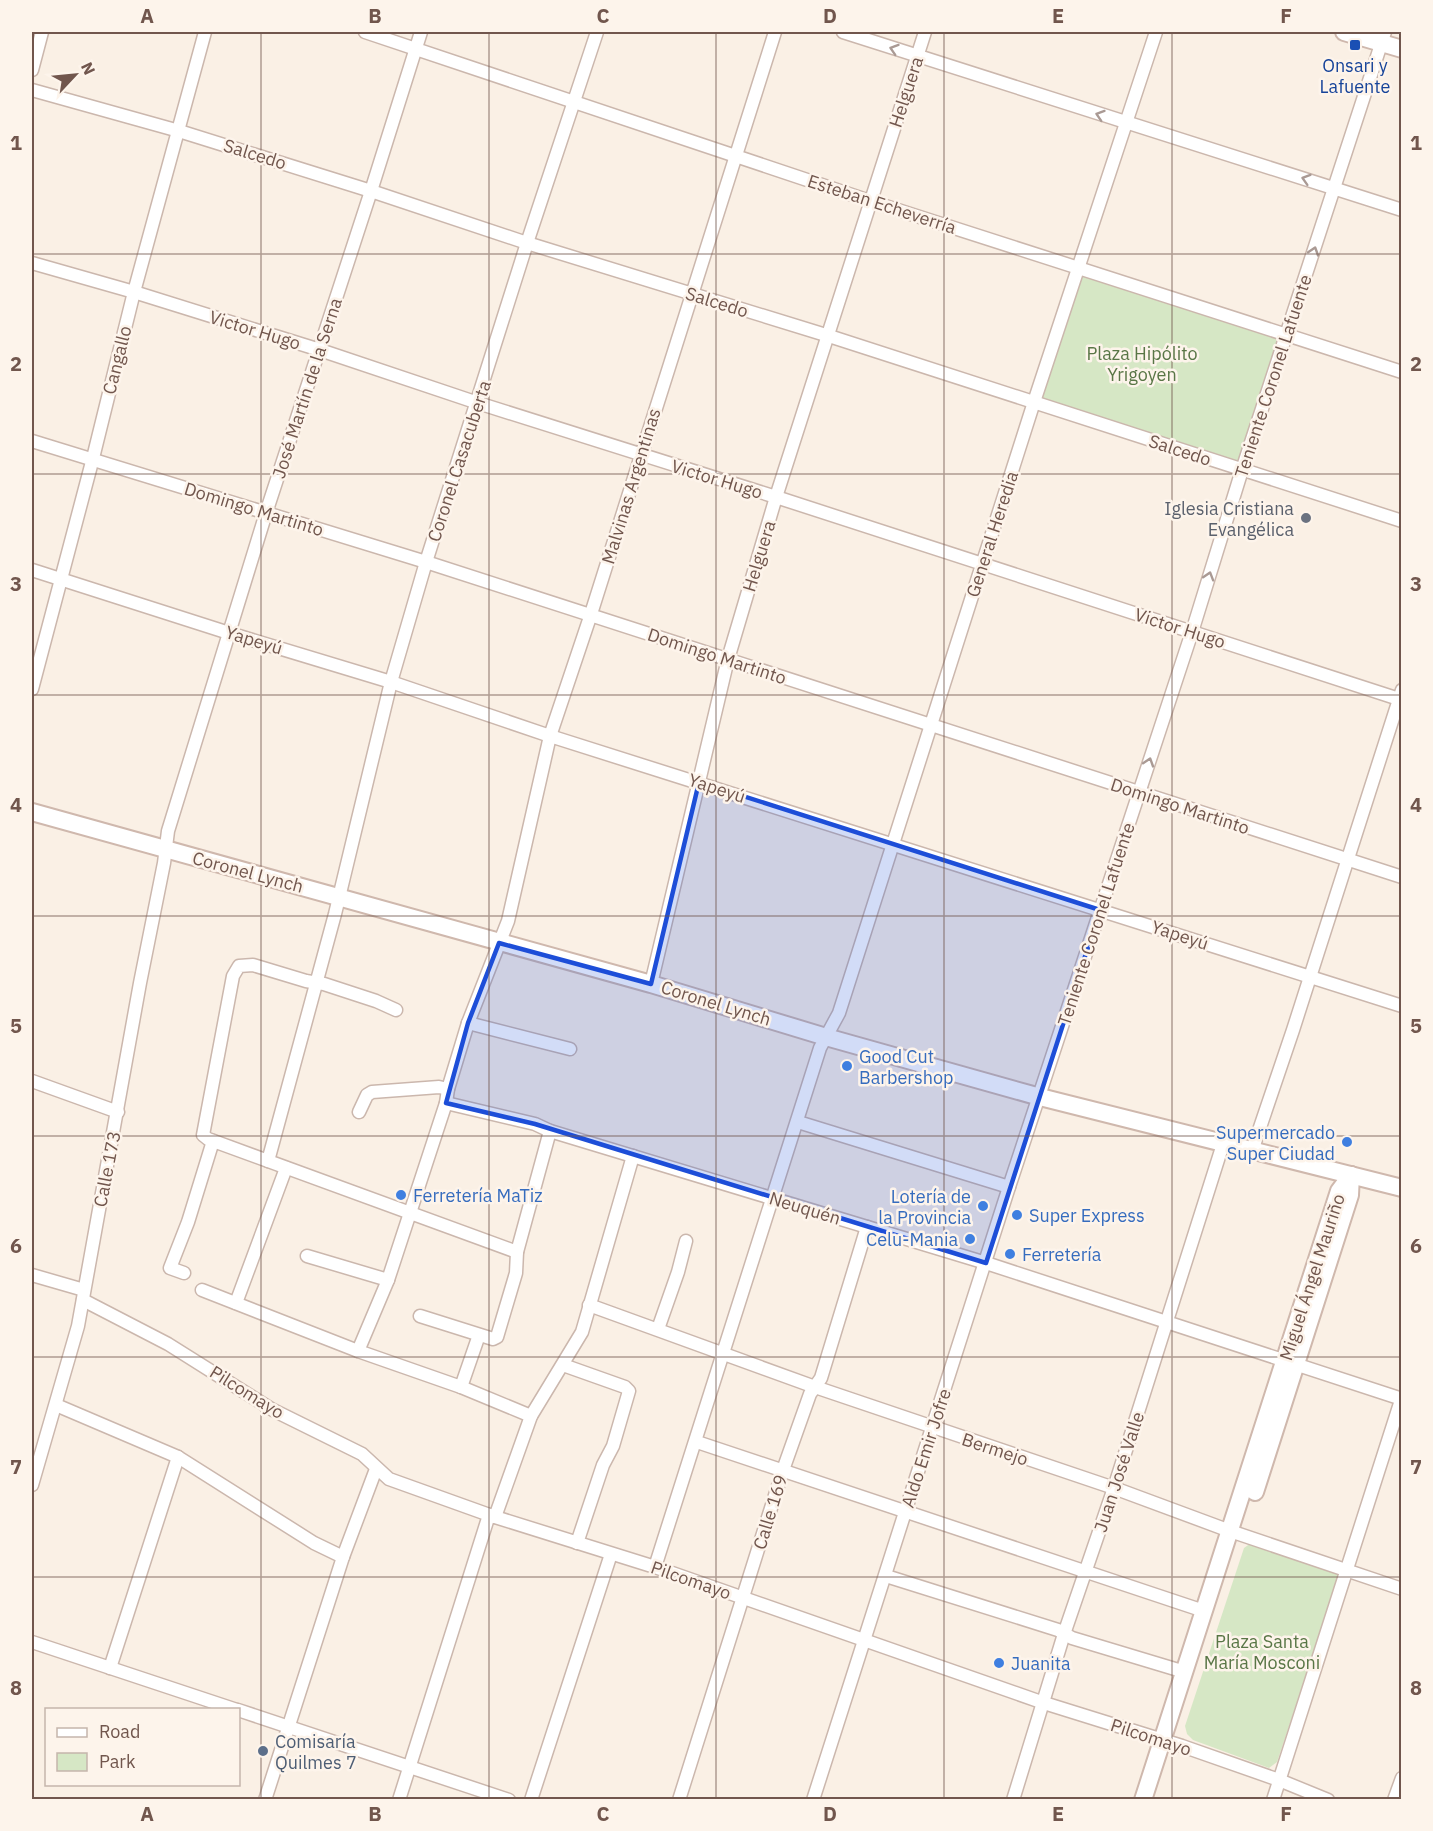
<svg xmlns="http://www.w3.org/2000/svg" width="1433" height="1831" viewBox="0 0 1433 1831" font-family="'IBM Plex Sans',sans-serif">
<style>
.green{fill:#d6e7c5}
.lines{fill:none;stroke-linecap:round;stroke-linejoin:round}
.street-casing{stroke:#cbb7ad;stroke-width:15}
.secondary-casing{stroke:#cfb8ad;stroke-width:20}
.street{stroke:#fff;stroke-width:12}
.secondary{stroke:#fff;stroke-width:16}
.oneway{stroke:#aa9a94}
.marked{fill:#1d4ed8;fill-opacity:0.2;stroke:#1d4ed8;stroke-width:4.5;stroke-linejoin:round}
.grid{fill:none;stroke:#71564d;stroke-width:1.5;stroke-opacity:0.55}
.transit-dot{fill:#1a4fb4;stroke:#fdf4eb;stroke-width:2}
.worship-dot{fill:#6b7280;stroke:#fdf4eb;stroke-width:2}
.shop-dot{fill:#3f7fe0;stroke:#fdf4eb;stroke-width:2}
.service-dot{fill:#5c6f8a;stroke:#fdf4eb;stroke-width:2}
.labels{text-anchor:middle;dominant-baseline:central;stroke-width:5;stroke-linejoin:round;paint-order:stroke}
.transit-label{font-size:18px;fill:#164399;stroke:#fdf4eb}
.street-label{font-size:18px;fill:#71564d;stroke:#fdf4eb}
.park-label{font-size:18px;fill:#597646;stroke:#fdf4eb}
.worship-label{font-size:18px;fill:#5b616d;stroke:#fdf4eb;text-anchor:end}
.shop-label{font-size:18px;fill:#366cbe;stroke:#fdf4eb;text-anchor:start}
.service-label{font-size:18px;fill:#4e5e75;stroke:#fdf4eb;text-anchor:start}
.neatline{fill:none;stroke:#71564d;stroke-width:2}
.grid-label{font-size:20px;text-anchor:middle;font-weight:bold;fill:#71564d}
</style>
<rect width="100%" height="100%" fill="#faf0e5"/>
<g class="green">
<polygon points="1079,268 1286,335 1242,470 1034,402"/>
<polygon points="1251,1543 1339,1573 1339,1577 1277,1762 1269,1768 1193,1740 1187,1734 1185,1726 1244,1548"/>
</g>
<g class="lines">
<defs>
<g id="street">
<polyline points="365,32 870,201 1402,372"/>
<polyline points="843,32 1402,210"/>
<polyline points="32,70 42,32"/>
<polyline points="32,90 179,131 371,191 527,243 829,336 1402,521"/>
<polyline points="32,263 134,292 320,350 478,403 776,497 1402,700"/>
<polyline points="32,441 426,562 1402,877"/>
<polyline points="32,570 229,633 391,682 550,736 1402,1006"/>
<polyline points="32,689 93,458 134,292 205,32"/>
<polyline points="651,984 728,659 776,497 925,32"/>
<polyline points="396,1010 376,1001 324,984 306,981 253,965 239,966 233,976 203,1135 208,1139 517,1252"/>
<polyline points="468,1023 570,1049"/>
<polyline points="32,1081 118,1112"/>
<polyline points="446,1103 535,1124 550,1131 986,1263 1402,1399"/>
<polyline points="359,1112 367,1095 372,1092 439,1087 448,1089"/>
<polyline points="798,1122 1009,1187"/>
<polyline points="1252,1151 1293,1030 1402,690"/>
<polyline points="268,1161 335,914 391,682 426,562 527,243 597,32"/>
<polyline points="307,1256 388,1280"/>
<polyline points="184,1273 170,1268 188,1222 213,1141"/>
<polyline points="32,1275 84,1290"/>
<polyline points="202,1290 358,1351 461,1387 531,1416"/>
<polyline points="83,1300 168,1344 273,1410 362,1454 389,1479 495,1517 655,1567 1044,1703 1182,1746 1279,1780 1328,1800"/>
<polyline points="236,1303 286,1168"/>
<polyline points="589,1305 815,1387 1114,1488 1230,1531 1402,1589"/>
<polyline points="420,1316 493,1339 497,1337 516,1273 517,1252 550,1131"/>
<polyline points="658,1329 678,1272 686,1241"/>
<polyline points="358,1351 388,1280 446,1103 448,1089 468,1023 508,921 550,736 590,617 775,32"/>
<polyline points="563,1365 625,1387 629,1391 613,1446 603,1465 577,1543"/>
<polyline points="461,1387 479,1335"/>
<polyline points="56,1405 178,1457 314,1543 343,1557"/>
<polyline points="697,1442 1204,1611"/>
<polyline points="32,1485 78,1326 140,983 164,863 168,831 266,513 371,191 421,32"/>
<polyline points="495,1517 531,1416 582,1332 633,1156"/>
<polyline points="655,1567 820,1048 839,1013 1034,402 1156,32"/>
<polyline points="886,1576 1058,1630 1072,1638 1185,1672"/>
<polyline points="32,1642 237,1710"/>
<polyline points="110,1668 178,1457"/>
<polyline points="238,1710 509,1800"/>
<polyline points="265,1800 343,1557 376,1469"/>
<polyline points="399,1800 489,1515"/>
<polyline points="531,1800 611,1554"/>
<polyline points="679,1800 783,1470 810,1394 821,1378 867,1227"/>
<polyline points="813,1800 1009,1187 1192,632 1242,470 1385,32"/>
<polyline points="1013,1800 1064,1634 1114,1488 1223,1144"/>
<polyline points="1273,1800 1402,1397"/>
<polyline points="1394,1800 1402,1778"/>
</g>
<g id="secondary">
<polyline points="1344,32 1402,49"/>
<polyline points="32,812 651,984 826,1037 1040,1097 1402,1188"/>
<polyline points="1255,1492 1350,1195 1351,1175"/>
<polyline points="1143,1800 1339,1191 1351,1175"/>
</g>
</defs>
<use href="#street" class="street-casing"/>
<use href="#secondary" class="secondary-casing"/>
<use href="#street" class="street"/>
<use href="#secondary" class="secondary"/>
</g>
<defs><path id="oneway-chevron" d="M-2-3.5L2.5 0L-2 3.5" fill="none" stroke-width="1.6" stroke-linecap="round" stroke-linejoin="round" transform="scale(1.5)"/></defs>
<g class="oneway">
<use href="#oneway-chevron" transform="translate(894 49) rotate(-162)"/>
<use href="#oneway-chevron" transform="translate(1100 115) rotate(-162)"/>
<use href="#oneway-chevron" transform="translate(1306 179) rotate(-163)"/>
<use href="#oneway-chevron" transform="translate(1314 251) rotate(-72)"/>
<use href="#oneway-chevron" transform="translate(1209 576) rotate(-73)"/>
<use href="#oneway-chevron" transform="translate(1149 762) rotate(-72)"/>
</g>
<path class="marked" d="M699 782 1100 910 986 1263 535 1124 446 1103 468 1023 499 943 651 984Z"/>
<path class="grid" d="M261 32V1800M489 32V1800M716 32V1800M944 32V1800M1172 32V1800M32 254H1402M32 474H1402M32 695H1402M32 916H1402M32 1136H1402M32 1357H1402M32 1577H1402"/>
<rect class="transit-dot" x="1349" y="39" width="12" height="12" rx="3"/>
<circle class="worship-dot" cx="1306" cy="518" r="6"/>
<g class="shop-dot">
<circle cx="847" cy="1066" r="6"/>
<circle cx="1347" cy="1142" r="6"/>
<circle cx="401" cy="1195" r="6"/>
<circle cx="983" cy="1206" r="6"/>
<circle cx="1017" cy="1215" r="6"/>
<circle cx="970" cy="1239" r="6"/>
<circle cx="1010" cy="1254" r="6"/>
<circle cx="999" cy="1663" r="6"/>
</g>
<circle class="service-dot" cx="263" cy="1751" r="6"/>
<g class="labels">
<g class="transit-label">
<text x="1355" y="65">Onsari y<tspan x="1355" dy="21">Lafuente</tspan></text>
</g>
<g class="street-label">
<text transform="translate(906 92) rotate(-72)">Helguera</text>
<text transform="translate(255 154) rotate(17)">Salcedo</text>
<text transform="translate(882 204) rotate(18)">Esteban Echeverría</text>
<text transform="translate(717 302) rotate(17)">Salcedo</text>
<text transform="translate(255 330) rotate(17)">Victor Hugo</text>
<text transform="translate(117 360) rotate(-76)">Cangallo</text>
<text transform="translate(1273 376) rotate(-72)">Teniente Coronel Lafuente</text>
<text transform="translate(307 388) rotate(-72)">José Martín de la Serna</text>
<text transform="translate(1180 450) rotate(18)">Salcedo</text>
<text transform="translate(459 461) rotate(-72)">Coronel Casacuberta</text>
<text transform="translate(717 479) rotate(17)">Victor Hugo</text>
<text transform="translate(631 486) rotate(-73)">Malvinas Argentinas</text>
<text transform="translate(254 509) rotate(17)">Domingo Martinto</text>
<text transform="translate(992 534) rotate(-72)">General Heredia</text>
<text transform="translate(759 556) rotate(-73)">Helguera</text>
<text transform="translate(1180 628) rotate(18)">Victor Hugo</text>
<text transform="translate(254 640) rotate(17)">Yapeyú</text>
<text transform="translate(717 656) rotate(18)">Domingo Martinto</text>
<text transform="translate(717 788) rotate(18)">Yapeyú</text>
<text transform="translate(1180 806) rotate(18)">Domingo Martinto</text>
<text transform="translate(248 872) rotate(15)">Coronel Lynch</text>
<text transform="translate(1096 924) rotate(-72)">Teniente Coronel Lafuente</text>
<text transform="translate(1180 935) rotate(18)">Yapeyú</text>
<text transform="translate(716 1003) rotate(17)">Coronel Lynch</text>
<text transform="translate(107 1169) rotate(-79)">Calle 173</text>
<text transform="translate(805 1208) rotate(17)">Neuquén</text>
<text transform="translate(1312 1277) rotate(-72)">Miguel Ángel Mauriño</text>
<text transform="translate(247 1392) rotate(32)">Pilcomayo</text>
<text transform="translate(926 1448) rotate(-72)">Aldo Emir Jofre</text>
<text transform="translate(995 1449) rotate(18)">Bermejo</text>
<text transform="translate(1119 1472) rotate(-72)">Juan José Valle</text>
<text transform="translate(770 1512) rotate(-73)">Calle 169</text>
<text transform="translate(691 1580) rotate(19)">Pilcomayo</text>
<text transform="translate(1151 1737) rotate(18)">Pilcomayo</text>
</g>
<g class="park-label">
<text x="1142" y="353">Plaza Hipólito<tspan x="1142" dy="21">Yrigoyen</tspan></text>
<text x="1262" y="1641">Plaza Santa<tspan x="1262" dy="21">María Mosconi</tspan></text>
</g>
<g class="worship-label">
<text x="1294" y="508">Iglesia Cristiana<tspan x="1294" dy="21">Evangélica</tspan></text>
</g>
<g class="shop-label">
<text x="859" y="1056">Good Cut<tspan x="859" dy="21">Barbershop</tspan></text>
<text x="1335" y="1132" text-anchor="end">Supermercado<tspan x="1335" dy="21">Super Ciudad</tspan></text>
<text x="413" y="1195">Ferretería MaTiz</text>
<text x="971" y="1196" text-anchor="end">Lotería de<tspan x="971" dy="21">la Provincia</tspan></text>
<text x="1029" y="1215">Super Express</text>
<text x="958" y="1239" text-anchor="end">Celu-Mania</text>
<text x="1022" y="1254">Ferretería</text>
<text x="1011" y="1663">Juanita</text>
</g>
<g class="service-label">
<text x="275" y="1741">Comisaría<tspan x="275" dy="21">Quilmes 7</tspan></text>
</g>
</g>
<rect width="1433" height="1831" fill="none" stroke="#fdf4eb" stroke-width="66"/>
<rect x="45" y="1708" width="195" height="78" fill="#fdf4eb" stroke="#c5b5ac" stroke-width="1.5"/>
<rect x="57" y="1728" width="30" height="9" fill="#ffffff" stroke="#c5b5ac" stroke-width="1.5"/>
<text x="99" y="1738" font-size="18" fill="#71564d">Road</text>
<rect x="57" y="1753" width="30" height="18" fill="#d6e7c5" stroke="#c5b5ac" stroke-width="1.5"/>
<text x="99" y="1768" font-size="18" fill="#71564d">Park</text>
<g transform="translate(75 75) rotate(64)" stroke="#fdf4eb" stroke-width="4.5" paint-order="stroke">
<path d="M0-4.5L10 22L0 15L-10 22Z" fill="#71564d"/>
<text y="-9" font-size="16" font-weight="bold" text-anchor="middle" fill="#71564d">N</text>
</g>
<rect x="33" y="33" width="1367" height="1765" class="neatline"/>
<g class="grid-label">
<text x="147" y="23">A</text>
<text x="375" y="23">B</text>
<text x="603" y="23">C</text>
<text x="830" y="23">D</text>
<text x="1058" y="23">E</text>
<text x="1286" y="23">F</text>
<text x="16" y="150">1</text>
<text x="1416" y="150">1</text>
<text x="16" y="371">2</text>
<text x="1416" y="371">2</text>
<text x="16" y="591">3</text>
<text x="1416" y="591">3</text>
<text x="16" y="812">4</text>
<text x="1416" y="812">4</text>
<text x="16" y="1033">5</text>
<text x="1416" y="1033">5</text>
<text x="16" y="1253">6</text>
<text x="1416" y="1253">6</text>
<text x="16" y="1474">7</text>
<text x="1416" y="1474">7</text>
<text x="16" y="1695">8</text>
<text x="1416" y="1695">8</text>
<text x="147" y="1821">A</text>
<text x="375" y="1821">B</text>
<text x="603" y="1821">C</text>
<text x="830" y="1821">D</text>
<text x="1058" y="1821">E</text>
<text x="1286" y="1821">F</text>
</g>
</svg>
